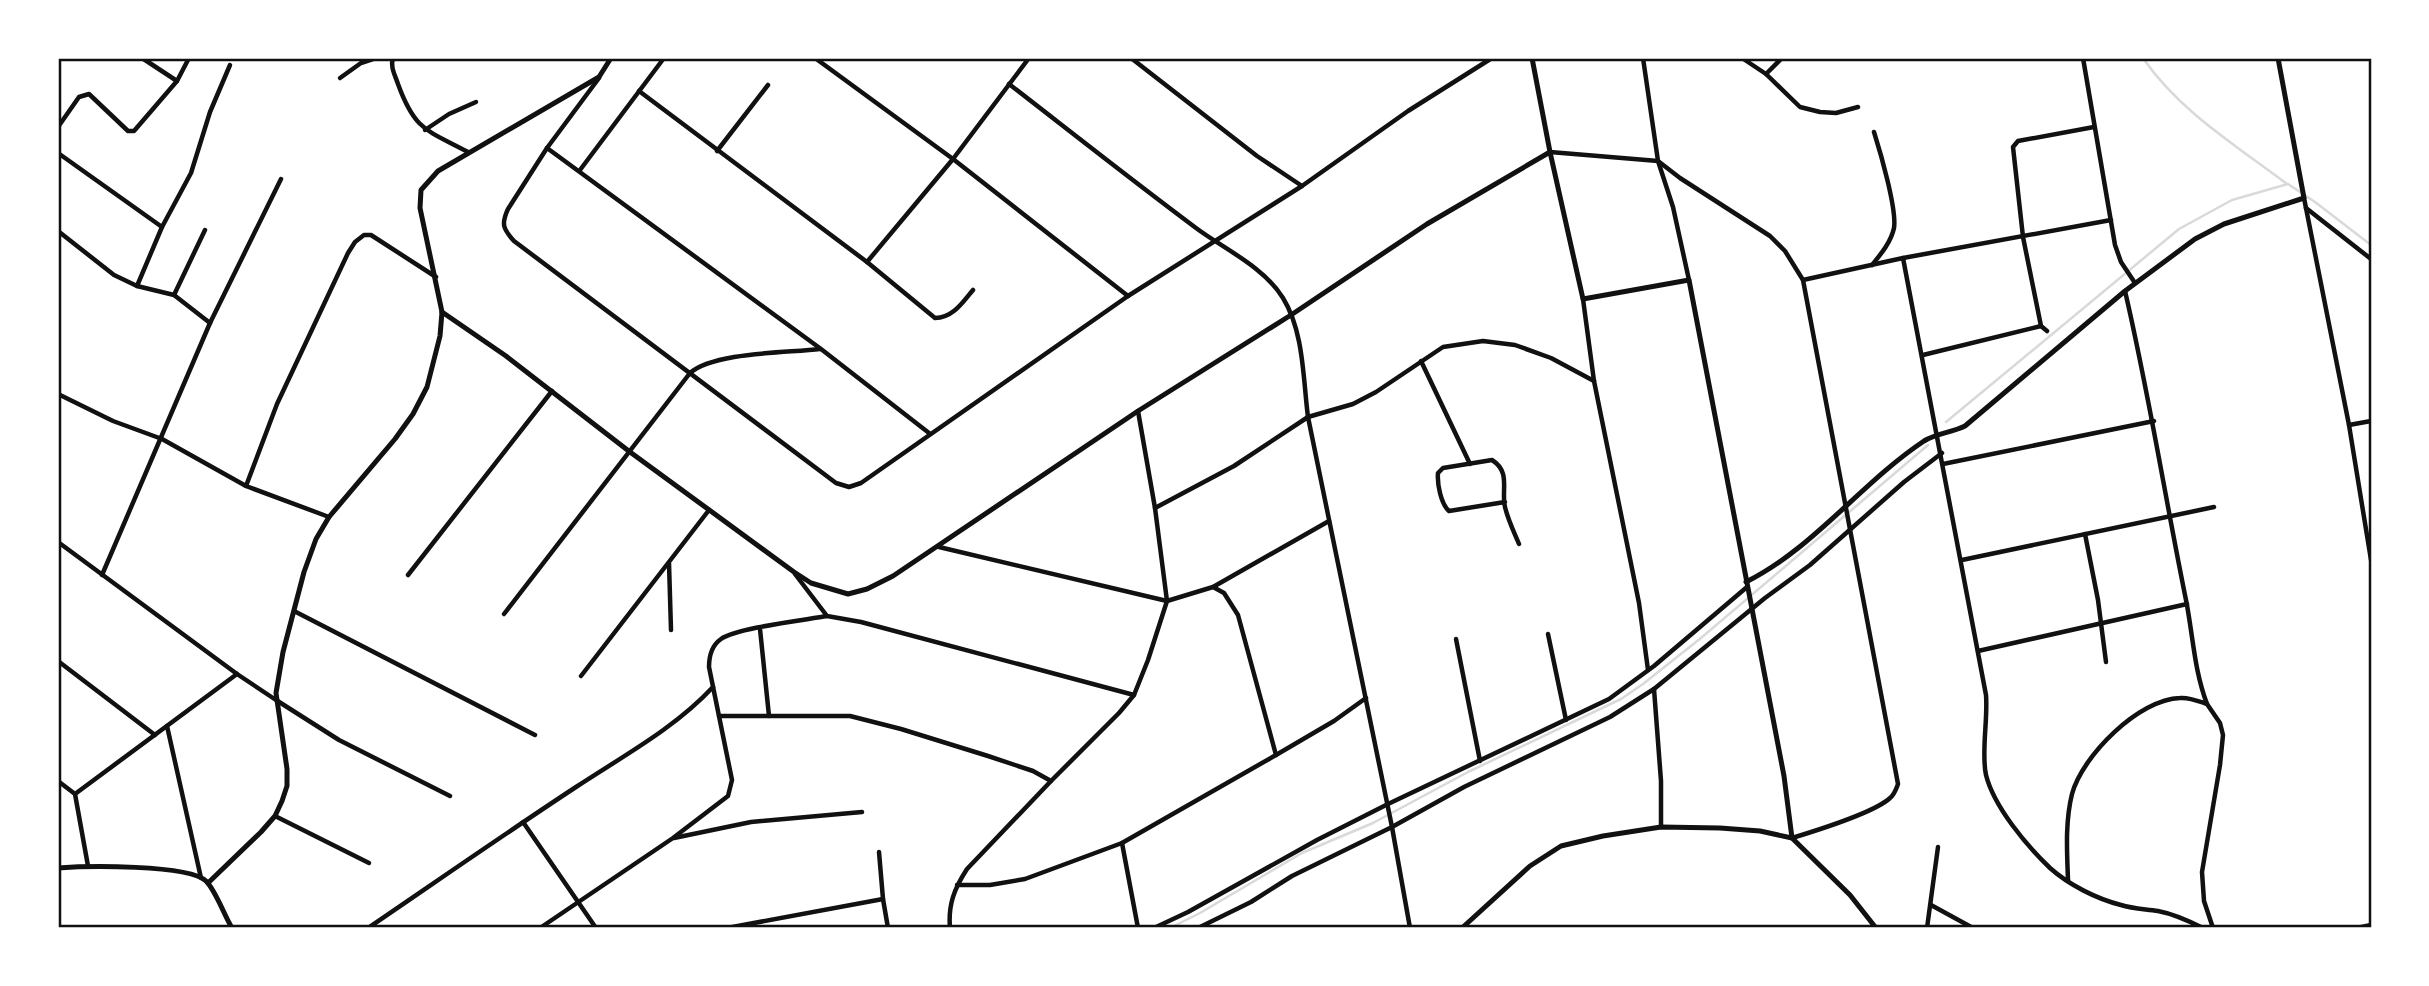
<svg xmlns="http://www.w3.org/2000/svg" width="2429" height="986" viewBox="0 0 2429 986" font-family="'Sofia Sans Condensed',sans-serif">
<style>
.lines{fill:none;stroke-linecap:round;stroke-linejoin:round}
.stream{stroke:#d9d9d9;stroke-width:2.5}
.minor{stroke:#111;stroke-width:4.5}
.tertiary{stroke:#111;stroke-width:5}
.neatline{fill:none;stroke:#111;stroke-width:2.5}
</style>
<rect width="100%" height="100%" fill="#fff"/>
<g class="lines">
<g class="stream">
<path d="M2143 58C2179 111 2237 146 2287 184"/>
<polyline points="1946,422 2179,229 2232,200 2288,184 2315,202 2371,245"/>
<polyline points="1170,928 1200,913 1302,853 1373,823 1468,772 1621,699 1643,684 1701,638 1928,445"/>
</g>
<g class="minor">
<polyline points="142,58 177,81"/>
<polyline points="384,58 392,59"/>
<path d="M393 58C390 67 395 75 398 84 415 131 427 130 468 152"/>
<polyline points="815,58 953,159 1128,296"/>
<polyline points="1131,58 1257,156 1302,186"/>
<polyline points="1643,58 1658,161 1673,207 1689,280"/>
<polyline points="1742,58 1766,74 1800,107 1820,112 1836,113 1858,107"/>
<polyline points="2083,58 2115,245 2121,262 2135,283"/>
<polyline points="1766,74 1782,58"/>
<polyline points="340,78 361,63 376,58"/>
<path d="M599 78 547 148 508 209C501 224 503 229 514 241L836 483 849 487 861 483 1128 296 1302 186 1408 111 1492 58"/>
<path d="M1009 84C1071 132 1133 181 1196 228 1224 249 1263 266 1283 298 1304 332 1303 379 1308 417L1392 827 1410 928"/>
<path d="M639 91 867 262 935 318C953 318 963 302 973 290"/>
<polyline points="58,127 79,97 89,94 128,131 134,131 177,81 189,58"/>
<polyline points="425,130 449,114 476,102"/>
<polyline points="547,148 821,349 929,433"/>
<polyline points="717,151 768,85"/>
<path d="M1550 152 1658 161 1680 178 1770 236 1785 251 1803 280 1898 784C1896 789 1895 794 1890 798 1874 813 1815 831 1792 838"/>
<polyline points="58,153 162,227 137,286"/>
<polyline points="580,170 664,58"/>
<polyline points="2304,198 2349,425 2371,560"/>
<polyline points="2306,208 2371,259"/>
<polyline points="162,227 191,173 210,112 230,65"/>
<polyline points="58,231 114,275 137,286 174,295 210,323"/>
<path d="M1903 258 1986 695C1988 720 1981 753 1986 775 1994 807 2027 846 2050 868 2069 885 2097 899 2121 905 2133 909 2146 909 2158 911 2174 914 2189 921 2203 928"/>
<polyline points="867,262 953,159 1029,58"/>
<path d="M1872 265C1881 254 1891 242 1894 228 1897 209 1880 151 1874 132"/>
<polyline points="1803,280 1903,258 2111,220"/>
<path d="M2125 291C2149 394 2165 497 2186 600 2193 635 2194 670 2207 704"/>
<polyline points="174,295 205,230"/>
<polyline points="1583,299 1594,381 1639,603 1648,670"/>
<polyline points="2047,331 2041,326 2023,237 2013,147 2018,141 2094,127"/>
<polyline points="1923,355 2041,326"/>
<polyline points="1421,361 1470,464"/>
<polyline points="58,394 113,421 162,439 246,486 329,517"/>
<polyline points="2349,425 2371,421"/>
<polyline points="1943,464 2154,421"/>
<polyline points="246,486 277,404 348,253 355,242 364,235 371,235 436,277"/>
<path d="M1505 502 1449 511C1441 504 1437 484 1438 473L1443 468 1492 460C1511 472 1501 490 1505 507 1508 520 1514 532 1519 544"/>
<polyline points="1155,508 1234,466 1308,417 1353,404 1376,392 1443,347 1483,341 1515,345 1551,358 1594,381"/>
<polyline points="2085,534 2098,600 2106,662"/>
<polyline points="58,542 237,674 276,700 339,740 450,796"/>
<polyline points="939,547 1167,601 1213,587 1329,521"/>
<polyline points="1962,560 2214,507"/>
<polyline points="669,563 671,630"/>
<polyline points="795,574 827,616 861,622 1134,695"/>
<polyline points="102,575 210,323 281,179"/>
<polyline points="408,575 552,391"/>
<polyline points="1213,587 1224,593 1238,615 1276,755"/>
<polyline points="294,611 535,735"/>
<path d="M504 614 690 373C714 352 786 353 820 349"/>
<polyline points="760,629 769,716"/>
<polyline points="1548,634 1566,720"/>
<polyline points="1456,639 1480,761"/>
<polyline points="1978,651 2187,604"/>
<polyline points="58,661 155,735"/>
<polyline points="581,676 709,510"/>
<polyline points="1654,689 1661,781 1661,827"/>
<polyline points="719,716 850,716 901,729 988,756 1033,771 1051,781"/>
<polyline points="167,726 201,878"/>
<polyline points="58,781 75,794 88,866"/>
<polyline points="75,794 237,674"/>
<polyline points="275,816 369,863"/>
<polyline points="523,822 596,928"/>
<polyline points="674,838 751,822 862,812"/>
<polyline points="1122,843 1138,928"/>
<polyline points="879,852 883,899 888,928"/>
<path d="M2068 880C2067 852 2065 822 2072 794 2082 756 2139 699 2180 698 2189 697 2198 701 2207 704L2220 723 2223 735 2220 765 2202 872 2204 901 2213 928"/>
<polyline points="957,885 990,885 1025,879 1122,843 1276,755 1334,721 1366,698"/>
<polyline points="1931,905 1973,928"/>
<path d="M368 928C437 881 506 833 576 787 623 756 675 728 713 687"/>
<path d="M540 928 673 838 728 796 732 780 709 667C709 656 711 646 721 639 736 628 805 620 827 616"/>
<polyline points="727,928 883,899"/>
<path d="M950 928C948 905 954 889 967 869L1051 781 1119 713 1134 695 1148 660 1167 601 1155 508 1138 411"/>
<polyline points="1154,928 1188,912 1317,840 1388,804 1609,699 1654,666 1747,587"/>
<polyline points="1198,928 1251,902 1292,876 1392,827 1464,787 1610,717 1654,689 1765,598 1810,565 1904,482 1942,453"/>
<polyline points="1927,928 1938,847"/>
<polyline points="2357,928 2371,925"/>
</g>
<g class="tertiary">
<polyline points="1532,58 1550,152 1583,299 1689,280 1784,776 1792,838"/>
<polyline points="442,312 506,356 630,452 794,572 811,583 848,594 867,589 893,576 1138,411 1291,315 1427,224 1550,152"/>
<path d="M1746 582C1814 548 1861 483 1924 441 1937 433 1951 433 1965 426L2125 291 2195 239 2224 224 2304 198 2278 58"/>
<path d="M58 868C85 866 188 864 206 881 216 891 224 915 232 928"/>
<polyline points="208,883 261,832 275,816 282,801 287,786 287,769 276,693 283,652 304,572 316,539 329,517 395,439 413,414 427,387 440,336 442,312 420,208 421,190 438,171 599,77 611,58"/>
<polyline points="1462,928 1530,866 1561,846 1603,836 1661,827 1720,828 1760,831 1792,838 1850,895 1876,928"/>
</g>
</g>
<rect width="2429" height="986" fill="none" stroke="#ffffff" stroke-width="119"/>
<rect x="60" y="60" width="2310" height="866" class="neatline"/>
</svg>
